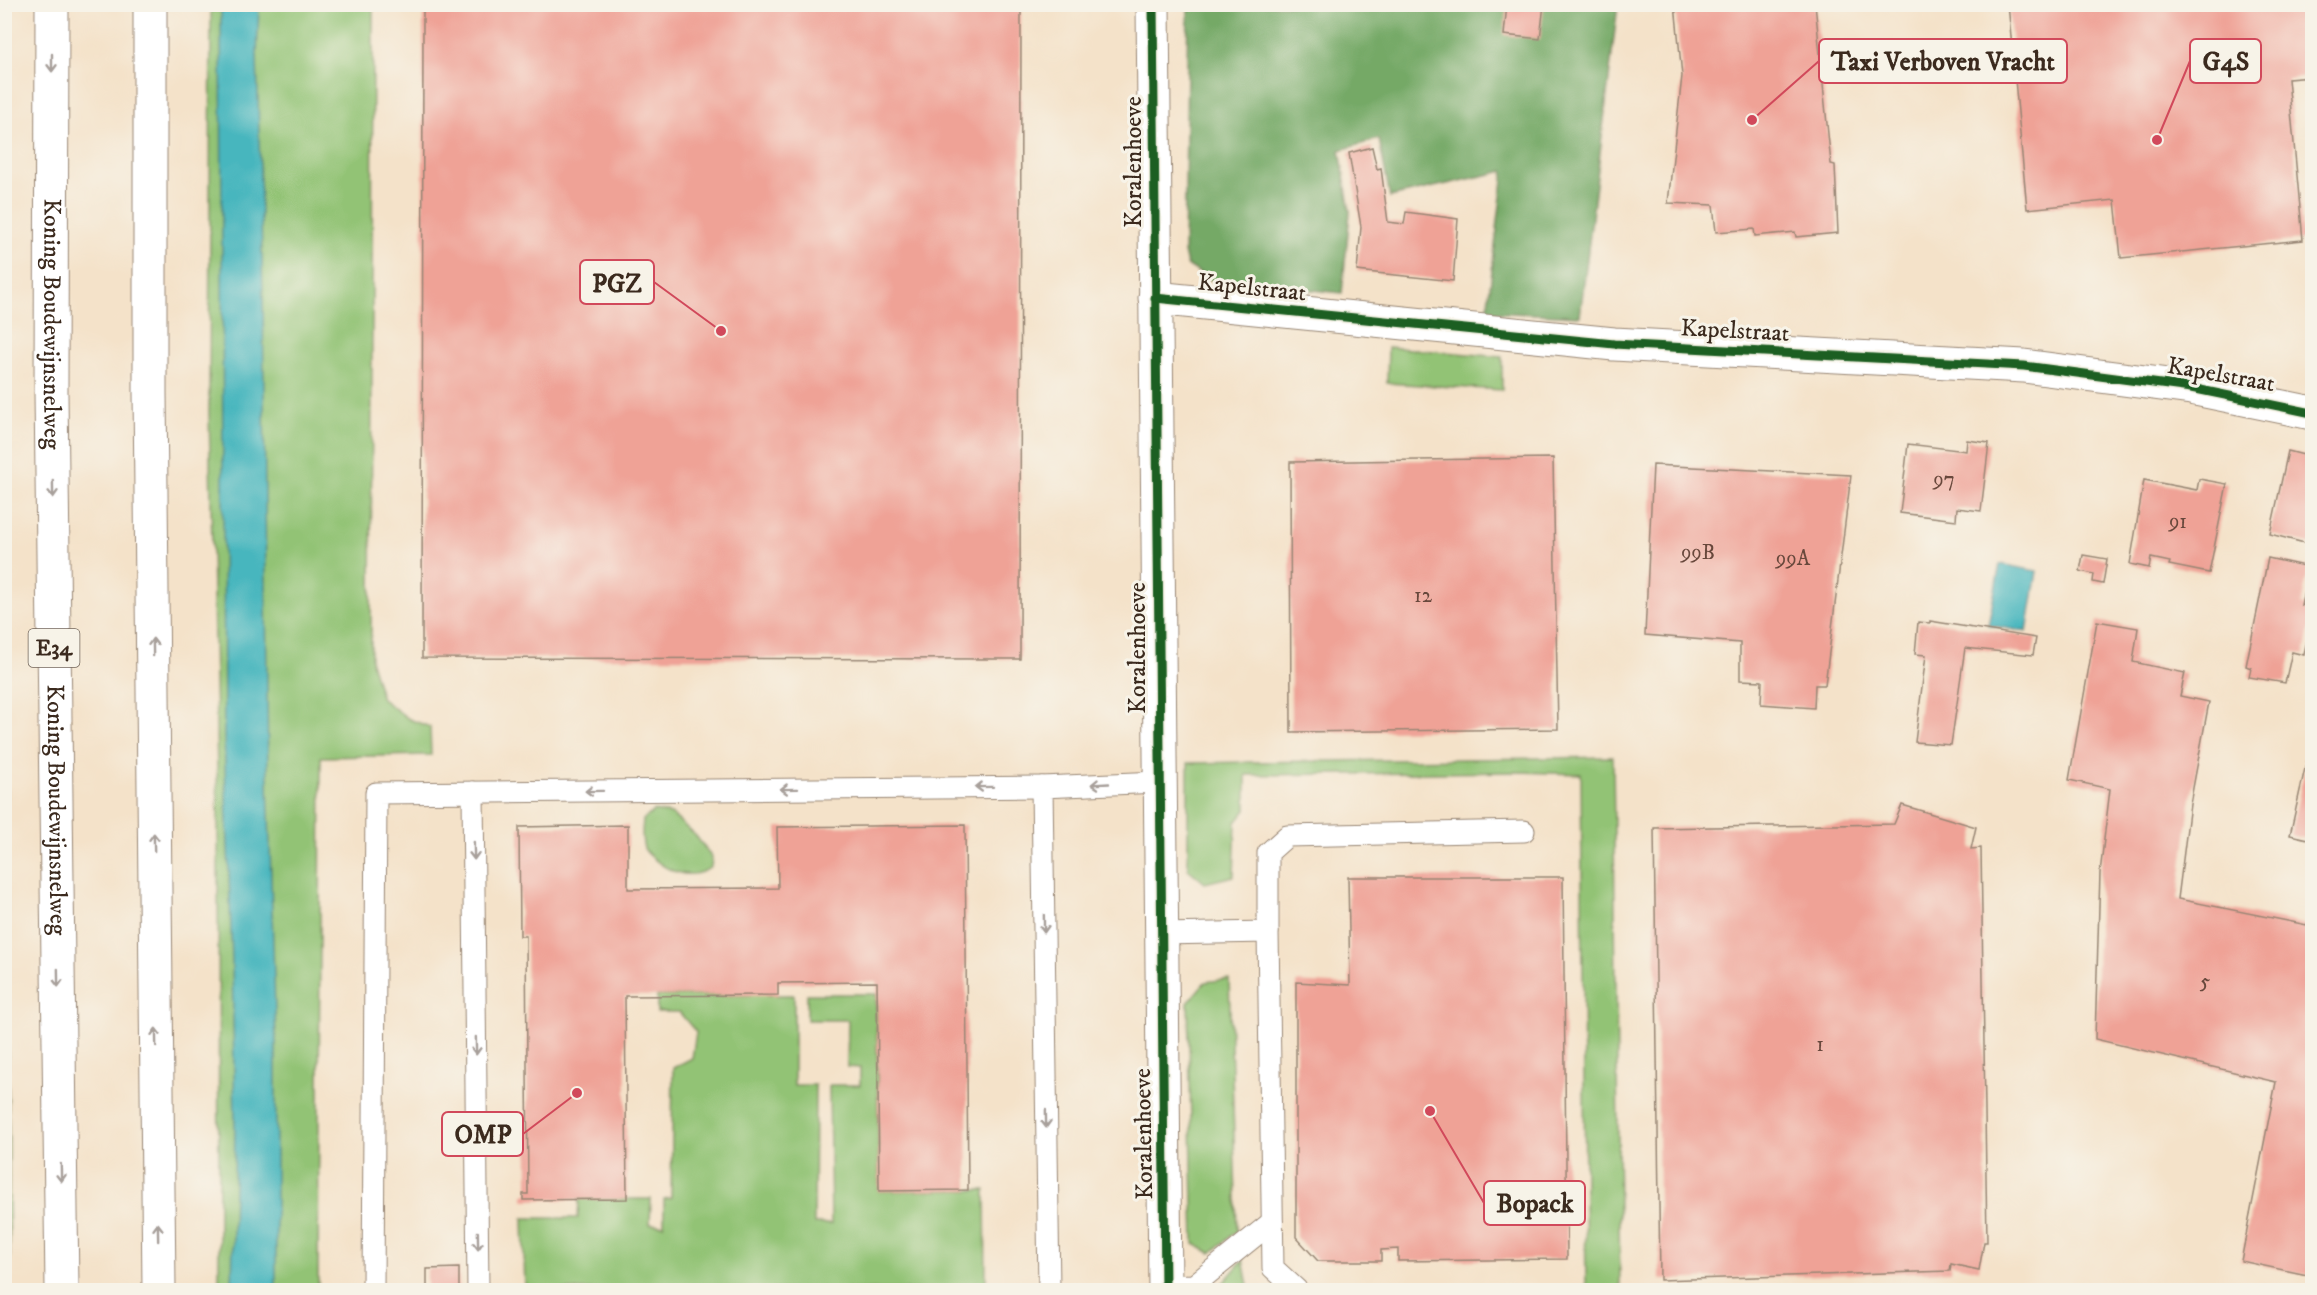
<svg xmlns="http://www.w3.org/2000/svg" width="2317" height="1295" viewBox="0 0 2317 1295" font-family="'IM FELL DW Pica',serif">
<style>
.green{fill:#92c374;stroke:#667649;stroke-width:1.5}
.forest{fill:#75a966;stroke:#586a42;stroke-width:1.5}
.water{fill:#46b6be;stroke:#40706e;stroke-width:1.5}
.building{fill:#efa296}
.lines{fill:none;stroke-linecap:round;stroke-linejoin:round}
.lane-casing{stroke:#988674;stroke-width:23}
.street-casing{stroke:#988674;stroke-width:35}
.highway-casing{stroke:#988674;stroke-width:35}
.lane{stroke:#fff;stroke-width:21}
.street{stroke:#fff;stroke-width:33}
.highway{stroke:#fff;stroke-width:33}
.cycleway-casing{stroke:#f7f3e8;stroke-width:13}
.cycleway{stroke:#1b5e20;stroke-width:9}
.oneway{stroke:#a79f9a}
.labels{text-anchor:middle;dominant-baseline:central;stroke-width:6;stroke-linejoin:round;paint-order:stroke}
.number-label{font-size:21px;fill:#68483c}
.shield{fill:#f7f3e8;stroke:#73665b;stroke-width:1.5}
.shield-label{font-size:22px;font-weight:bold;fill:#3b2a1e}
.street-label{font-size:24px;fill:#3b2a1e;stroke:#f7f3e8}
.leader{fill:none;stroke:#d1495b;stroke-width:2}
.callout-dot{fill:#d1495b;stroke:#f7f3e8;stroke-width:2}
.callout{fill:#f7f3e8;stroke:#d1495b;stroke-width:2}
.callout-label{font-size:26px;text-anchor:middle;font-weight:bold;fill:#3b2a1e}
</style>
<rect width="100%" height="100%" fill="#f7f3e8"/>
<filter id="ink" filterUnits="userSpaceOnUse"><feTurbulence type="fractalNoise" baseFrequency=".0167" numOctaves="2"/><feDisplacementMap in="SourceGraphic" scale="12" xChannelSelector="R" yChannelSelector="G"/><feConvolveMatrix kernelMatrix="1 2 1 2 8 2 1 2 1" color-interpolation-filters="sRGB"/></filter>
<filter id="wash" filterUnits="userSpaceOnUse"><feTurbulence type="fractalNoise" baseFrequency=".008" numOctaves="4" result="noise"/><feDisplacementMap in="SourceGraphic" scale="24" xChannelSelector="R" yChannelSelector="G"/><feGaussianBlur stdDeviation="1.35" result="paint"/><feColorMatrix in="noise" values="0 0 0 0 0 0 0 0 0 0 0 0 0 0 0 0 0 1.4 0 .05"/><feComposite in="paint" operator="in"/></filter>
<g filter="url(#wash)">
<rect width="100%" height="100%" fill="#f4e2c9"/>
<g class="green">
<polygon points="211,5 373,5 371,662 382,699 409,719 430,727 431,755 321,757 318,1290 219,1290 218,818 209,413"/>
<polygon points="1388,347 1502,357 1502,390 1387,383"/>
<polygon points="4,602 10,1290 4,1290"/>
<polygon points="1613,757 1620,1290 1586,1290 1581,774 1519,772 1246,775 1246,810 1236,822 1234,876 1205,883 1188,869 1188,763"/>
<path d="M654 811 671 814 696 836 712 858 711 867C693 881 670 873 654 859 651 856 646 853 644 848 641 839 642 829 643 820Z"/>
<polygon points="1229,979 1237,1231 1211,1253 1194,1244 1188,1002 1205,982"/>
<polygon points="807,994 876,994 879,1191 985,1190 986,1290 525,1290 523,1218 578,1218 579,1199 651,1199 650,1224 664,1225 664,1199 671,1198 673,1068 692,1058 696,1032 679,1012 657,1012 657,996 794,995 794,1085 815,1085 814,1224 831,1224 829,1085 860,1085 860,1068 847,1067 848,1020 807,1020"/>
<polygon points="1243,1260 1249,1290 1217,1290"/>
</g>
<polygon class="forest" points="1188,5 1618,5 1580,316 1487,312 1504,171 1390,197 1379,139 1340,150 1350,212 1342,293 1211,280 1187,265 1184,252"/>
<g class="water">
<polygon points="221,5 259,5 257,55 263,294 268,781 276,1042 276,1290 232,1290 235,1127 232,960 224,735"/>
<polygon points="2000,564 2037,571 2027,632 1988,625"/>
</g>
<g id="blocks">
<g class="building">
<polygon points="423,4 1021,4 1020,659 422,658"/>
<polygon points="1507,4 1544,4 1540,39 1504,35"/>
<polygon points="1675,4 1815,4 1831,164 1835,165 1838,233 1796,237 1795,232 1755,236 1754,229 1716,232 1713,205 1668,203 1682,76"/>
<polygon points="2008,4 2312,4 2312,77 2288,79 2303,240 2121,258 2115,200 2027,209"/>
<polygon points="1372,147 1377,169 1381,168 1388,222 1404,224 1406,212 1458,219 1453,281 1357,271 1361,227 1349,153"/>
<polygon points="1967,440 1989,443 1981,511 1957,508 1956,520 1900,513 1908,444 1966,451"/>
<polygon points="2288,451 2312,457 2312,545 2270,534"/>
<polygon points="1553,458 1558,729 1291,732 1290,462"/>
<polygon points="1653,465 1851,475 1825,685 1815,685 1814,708 1761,704 1762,681 1740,680 1740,643 1645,635"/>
<polygon points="2199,479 2227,484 2209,573 2169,565 2170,562 2151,558 2149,568 2130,564 2144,480 2197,490"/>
<polygon points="2083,555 2107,559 2103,584 2093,582 2094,574 2080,571"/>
<polygon points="2268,558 2309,567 2301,605 2312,608 2312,614 2304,655 2292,652 2285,683 2249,677 2251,668 2246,666"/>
<polygon points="1930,621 2036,638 2033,655 1965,648 1951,745 1915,742 1926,655 1915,654 1918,622 1930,623"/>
<polygon points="2097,621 2138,628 2133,662 2185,673 2180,696 2209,702 2190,804 2178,899 2312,926 2312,1276 2241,1261 2276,1082 2095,1039 2100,873 2110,789 2069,780"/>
<polygon points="2312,737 2312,840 2290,835"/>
<polygon points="1902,805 1976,827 1971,849 1981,848 1987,1242 1984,1242 1979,1270 1951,1264 1950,1271 1660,1280 1654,828 1894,824"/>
<polygon points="628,825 628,889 778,888 777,827 965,825 968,1190 879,1191 877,982 778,983 778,995 625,996 627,1199 523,1200 523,1194 528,1194 526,936 520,936 519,827"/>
<polygon points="1348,877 1563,877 1567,1259 1398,1261 1398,1249 1381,1250 1381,1261 1318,1261 1296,1237 1296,982 1350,985"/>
<polygon points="459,1268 459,1290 427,1290 427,1269"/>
</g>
</g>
</g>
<g filter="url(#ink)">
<use href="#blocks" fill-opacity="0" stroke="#988674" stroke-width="1.5"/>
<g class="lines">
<defs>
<g id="lane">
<polyline points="473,792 478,1290"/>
<polyline points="1268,932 1268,853 1287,836 1524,831"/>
<polyline points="1161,934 1268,932 1273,1268 1297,1290"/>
<polyline points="1165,1286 1194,1285 1272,1222"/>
<polyline points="373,1290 376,793 1042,787"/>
<polyline points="1049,1290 1042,787 1159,782"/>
</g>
<g id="street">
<polyline points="1153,4 1165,1290"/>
<polyline points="1155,298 1614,344 2024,366 2191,388 2312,413"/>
</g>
<g id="highway">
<path id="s1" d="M52 4 51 393 62 1290"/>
<polyline points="150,4 150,392 159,1290"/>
</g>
</defs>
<use href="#lane" class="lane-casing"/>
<use href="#street" class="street-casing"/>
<use href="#highway" class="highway-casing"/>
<use href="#lane" class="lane"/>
<use href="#street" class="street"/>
<use href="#highway" class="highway"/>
<defs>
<g id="cycleway">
<polyline points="1153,4 1165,1290"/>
<polyline points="1155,298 1614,344 2024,366 2191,388 2312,413"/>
</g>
</defs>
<use href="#cycleway" class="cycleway-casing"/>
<use href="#cycleway" class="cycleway"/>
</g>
<defs><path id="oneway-shaft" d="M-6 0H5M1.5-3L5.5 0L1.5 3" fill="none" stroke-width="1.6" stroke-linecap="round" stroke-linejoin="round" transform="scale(1.5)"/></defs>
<g class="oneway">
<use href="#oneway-shaft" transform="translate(52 63) rotate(90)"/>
<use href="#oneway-shaft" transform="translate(53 489) rotate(89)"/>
<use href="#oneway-shaft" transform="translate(153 647) rotate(-91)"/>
<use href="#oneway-shaft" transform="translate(1100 784) rotate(177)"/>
<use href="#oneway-shaft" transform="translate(984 787) rotate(179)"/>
<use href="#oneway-shaft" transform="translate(789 789) rotate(179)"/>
<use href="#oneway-shaft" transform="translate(594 791) rotate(179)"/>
<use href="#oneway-shaft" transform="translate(154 842) rotate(-91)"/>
<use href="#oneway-shaft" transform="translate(474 851) rotate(89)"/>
<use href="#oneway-shaft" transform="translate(1044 924) rotate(89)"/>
<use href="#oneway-shaft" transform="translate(58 978) rotate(89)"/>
<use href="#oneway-shaft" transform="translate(156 1037) rotate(-91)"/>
<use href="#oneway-shaft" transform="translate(476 1046) rotate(89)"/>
<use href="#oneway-shaft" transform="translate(1046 1119) rotate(89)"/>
<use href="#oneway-shaft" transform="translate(61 1173) rotate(89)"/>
<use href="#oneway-shaft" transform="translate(158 1232) rotate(-91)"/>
<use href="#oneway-shaft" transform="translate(478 1241) rotate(89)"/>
</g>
</g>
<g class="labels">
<g class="number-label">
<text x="1944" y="480">97</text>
<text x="2178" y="522">91</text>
<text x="1698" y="553">99B</text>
<text x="1793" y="559">99A</text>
<text x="1423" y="596">12</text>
<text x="2205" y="982">5</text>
<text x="1820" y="1045">1</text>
</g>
<rect class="shield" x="28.5" y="629" width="51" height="38" rx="4.5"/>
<g class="shield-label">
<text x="54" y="648">E34</text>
</g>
<g class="street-label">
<text transform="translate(1134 162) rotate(-90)">Koralenhoeve</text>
<text transform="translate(1252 288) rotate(6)">Kapelstraat</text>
<text stroke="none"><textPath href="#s1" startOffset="320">Koning Boudewijnsnelweg</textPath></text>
<text transform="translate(1735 331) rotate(3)">Kapelstraat</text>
<text transform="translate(2221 375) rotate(10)">Kapelstraat</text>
<text transform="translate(1138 648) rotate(-90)">Koralenhoeve</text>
<text stroke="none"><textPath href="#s1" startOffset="806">Koning Boudewijnsnelweg</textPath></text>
<text transform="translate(1144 1134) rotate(-91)">Koralenhoeve</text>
</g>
</g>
<path class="leader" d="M1752 120L1819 61M2157 140L2190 61M721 331L654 282M577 1093L523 1134M1430 1111L1484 1203"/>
<g class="callout-dot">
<circle cx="1752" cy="120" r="6"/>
<circle cx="2157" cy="140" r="6"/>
<circle cx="721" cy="331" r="6"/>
<circle cx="577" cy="1093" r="6"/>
<circle cx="1430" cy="1111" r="6"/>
</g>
<g class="callout">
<rect x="1819" y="39" width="248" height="44" rx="6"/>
<rect x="2190" y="39" width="71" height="44" rx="6"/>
<rect x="580" y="260" width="74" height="44" rx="6"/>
<rect x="442" y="1112" width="81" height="44" rx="6"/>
<rect x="1484" y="1181" width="101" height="44" rx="6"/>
</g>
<g class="callout-label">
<text x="1943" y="70">Taxi Verboven Vracht</text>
<text x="2226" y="70">G4S</text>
<text x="617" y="292">PGZ</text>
<text x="483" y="1143">OMP</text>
<text x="1535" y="1212">Bopack</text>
</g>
<rect width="2317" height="1295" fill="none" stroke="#f7f3e8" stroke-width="24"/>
</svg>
